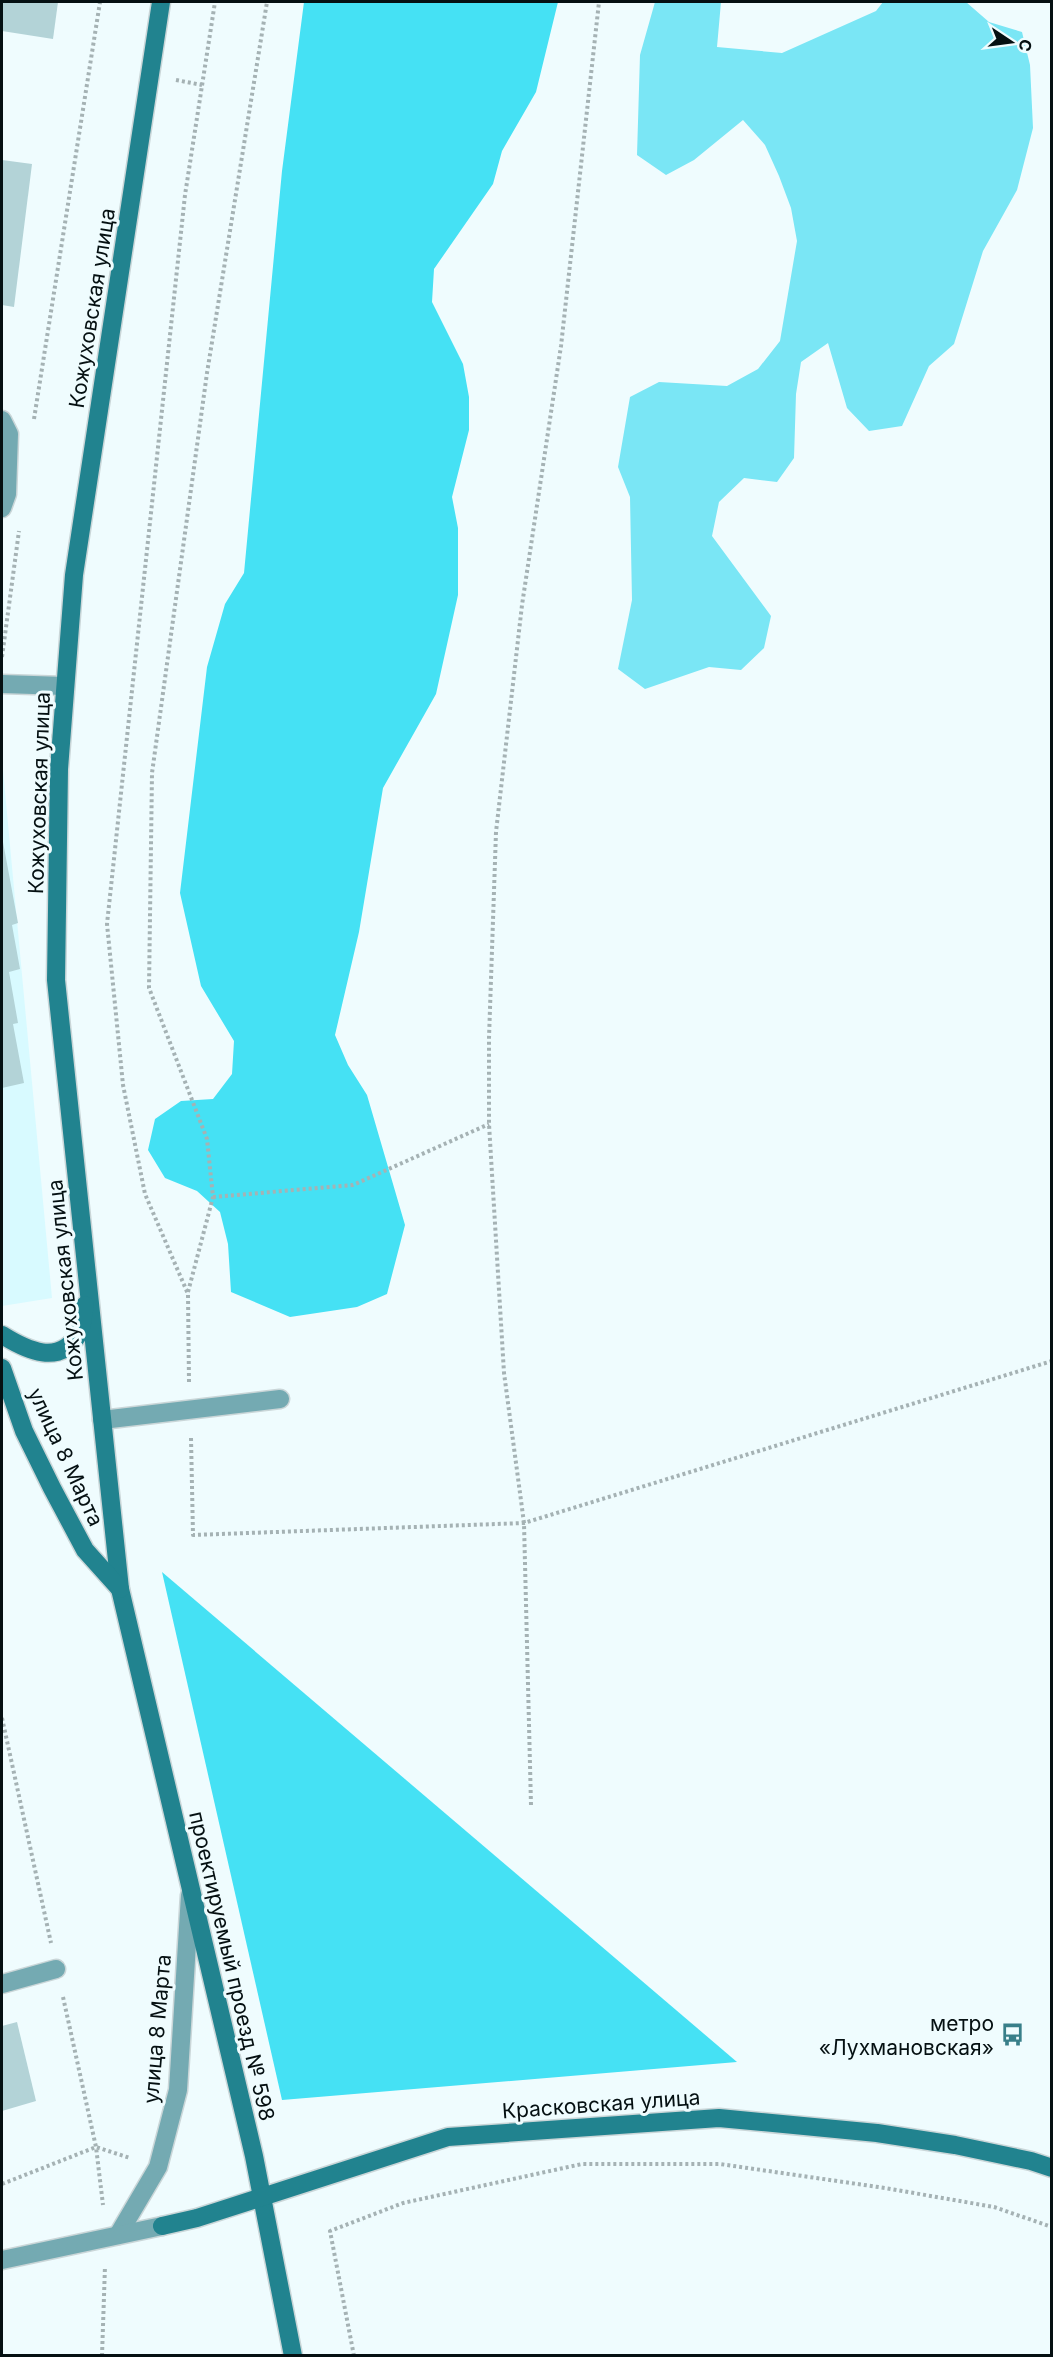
<svg xmlns="http://www.w3.org/2000/svg" width="1053" height="2357" viewBox="0 0 1053 2357" font-family="Inter,sans-serif">
<style>
.built{fill:#d8faff}
.green{fill:#7ae6f5}
.forest{fill:#45e1f4}
.building{fill:#b3d3d7}
.lines{fill:none;stroke-linecap:round;stroke-linejoin:round}
.lane-casing{stroke:#cad6d8;stroke-width:21}
.street-casing{stroke:#cad6d8;stroke-width:21}
.secondary-casing{stroke:#cad6d8;stroke-width:21}
.path{stroke:#a5b2b4;stroke-width:4;stroke-dasharray:3 3;stroke-linecap:butt}
.lane{stroke:#74aab2;stroke-width:18}
.street{stroke:#74aab2;stroke-width:18}
.secondary{stroke:#21838f;stroke-width:18}
.labels{text-anchor:middle;dominant-baseline:central;stroke-width:6;stroke-linejoin:round;paint-order:stroke}
.street-label{font-size:21px;fill:#051012;stroke:#effcfe}
.poi-label{font-size:21px;fill:#051012;stroke:#effcfe;text-anchor:end}
</style>
<rect width="100%" height="100%" fill="#effcfe"/>
<polygon class="built" points="2,759 52,1298 2,1306"/>
<polygon class="green" points="655,2 721,2 717,47 782,53 876,11 883,2 966,2 989,22 1022,32 1030,65 1033,128 1017,190 983,251 954,344 929,366 902,426 869,431 847,408 828,343 801,362 796,394 794,458 777,482 744,478 719,502 712,536 771,616 764,648 741,670 709,667 645,689 618,669 632,600 630,497 618,467 630,397 659,382 727,386 758,369 780,341 797,241 791,208 779,176 765,145 743,120 694,160 666,175 637,155 640,55"/>
<g class="forest">
<polygon points="304,2 558,2 536,92 502,151 493,184 434,269 432,302 463,364 469,397 469,430 452,497 458,528 458,595 436,694 383,788 359,932 335,1035 348,1065 367,1095 405,1225 387,1294 357,1307 290,1317 231,1292 228,1244 220,1212 197,1191 165,1178 148,1150 155,1119 181,1101 213,1099 232,1074 234,1041 201,986 180,893 207,667 225,604 244,573 282,171"/>
<polygon points="162,1572 737,2062 282,2100"/>
</g>
<g class="building">
<polygon points="2,2 58,2 53,39 2,31"/>
<polygon points="2,160 32,164 14,307 2,305"/>
<polygon points="3,842 18,923 12,925 20,969 9,972 18,1023 13,1024 24,1083 2,1088"/>
<polygon points="17,2022 36,2101 2,2111 2,2026"/>
</g>
<g class="lines">
<defs>
<g id="lane">
<polyline points="2,420 9,434 7,494 2,508"/>
<polyline points="2,684 65,686"/>
<polyline points="102,1420 280,1399"/>
<polyline points="2,1984 56,1969"/>
</g>
<g id="street">
<polyline points="118,2235 158,2167 178,2090 190,1895"/>
<polyline points="2,2260 162,2226"/>
</g>
<g id="secondary">
<polyline points="161,2 74,575 59,769 56,980 120,1589 254,2156 293,2356"/>
<path d="M2 1335C26 1350 60 1367 79 1333 83 1325 83 1314 85 1305"/>
<polyline points="2,1368 24,1431 52,1488 85,1550 120,1589"/>
<polyline points="162,2226 197,2218 448,2137 719,2118 877,2133 955,2145 1031,2161 1052,2168"/>
</g>
</defs>
<use href="#lane" class="lane-casing"/>
<use href="#street" class="street-casing"/>
<use href="#secondary" class="secondary-casing"/>
<g class="path">
<polyline points="176,80 202,85"/>
<polyline points="34,419 100,2"/>
<polyline points="2,657 19,531"/>
<polyline points="213,1197 353,1185 489,1124"/>
<polyline points="188,1292 213,1197 207,1139 149,988 152,773 207,373 267,2"/>
<polyline points="189,1382 188,1294 145,1194 123,1085 107,924 185,195 215,2"/>
<polyline points="191,1438 193,1535 524,1523 1052,1361"/>
<polyline points="2,1718 51,1943"/>
<polyline points="531,1805 524,1523 504,1373 489,1124 489,1038 496,832 522,605 561,346 599,2"/>
<polyline points="63,1997 96,2147 103,2205"/>
<polyline points="2,2184 96,2147 130,2158"/>
<polyline points="102,2356 105,2266"/>
<polyline points="354,2356 330,2231 403,2203 582,2164 720,2164 885,2188 994,2207 1052,2227"/>
</g>
<use href="#lane" class="lane"/>
<use href="#street" class="street"/>
<use href="#secondary" class="secondary"/>
</g>
<defs>
<symbol id="bus-bare" viewBox="-9 -9 18 18"><path d="M-5-6H5V4H4V6H2V4H-2V6H-4V4H-5ZM-3.5-4V0h7V-4ZM-3.5 1.2v1.5H-2V1.2ZM2 1.2v1.5H3.5V1.2Z" fill="#387f89" stroke="#effcfe" stroke-width="2.5" paint-order="stroke"/></symbol>
</defs>
<g fill-rule="evenodd">
<use href="#bus-bare" x="996" y="2018" width="33" height="33"/>
</g>
<g class="labels">
<g class="street-label">
<text transform="translate(92 308) rotate(-81)">Кожуховская улица</text>
<text transform="translate(39 793) rotate(-88)">Кожуховская улица</text>
<text transform="translate(65 1280) rotate(-96)">Кожуховская улица</text>
<text transform="translate(66 1457) rotate(65)">улица 8 Марта</text>
<text transform="translate(232 1966) rotate(77)">проектируемый проезд № 598</text>
<text transform="translate(157 2029) rotate(-85)">улица 8 Марта</text>
<text transform="translate(601 2104) rotate(-4)">Красковская улица</text>
</g>
<g class="poi-label">
<text x="994" y="2023">метро<tspan x="994" dy="24">«Лухмановская»</tspan></text>
</g>
</g>
<rect width="1053" height="2357" fill="none" stroke="#051012" stroke-width="6"/>
<g transform="translate(1011 42) rotate(103)" stroke="#effcfe" stroke-width="4.5" paint-order="stroke">
<path d="M0-4.5L10 22L0 15L-10 22Z" fill="#051012"/>
<text y="-9" font-size="16" font-weight="bold" text-anchor="middle" fill="#051012">С</text>
</g>
</svg>
